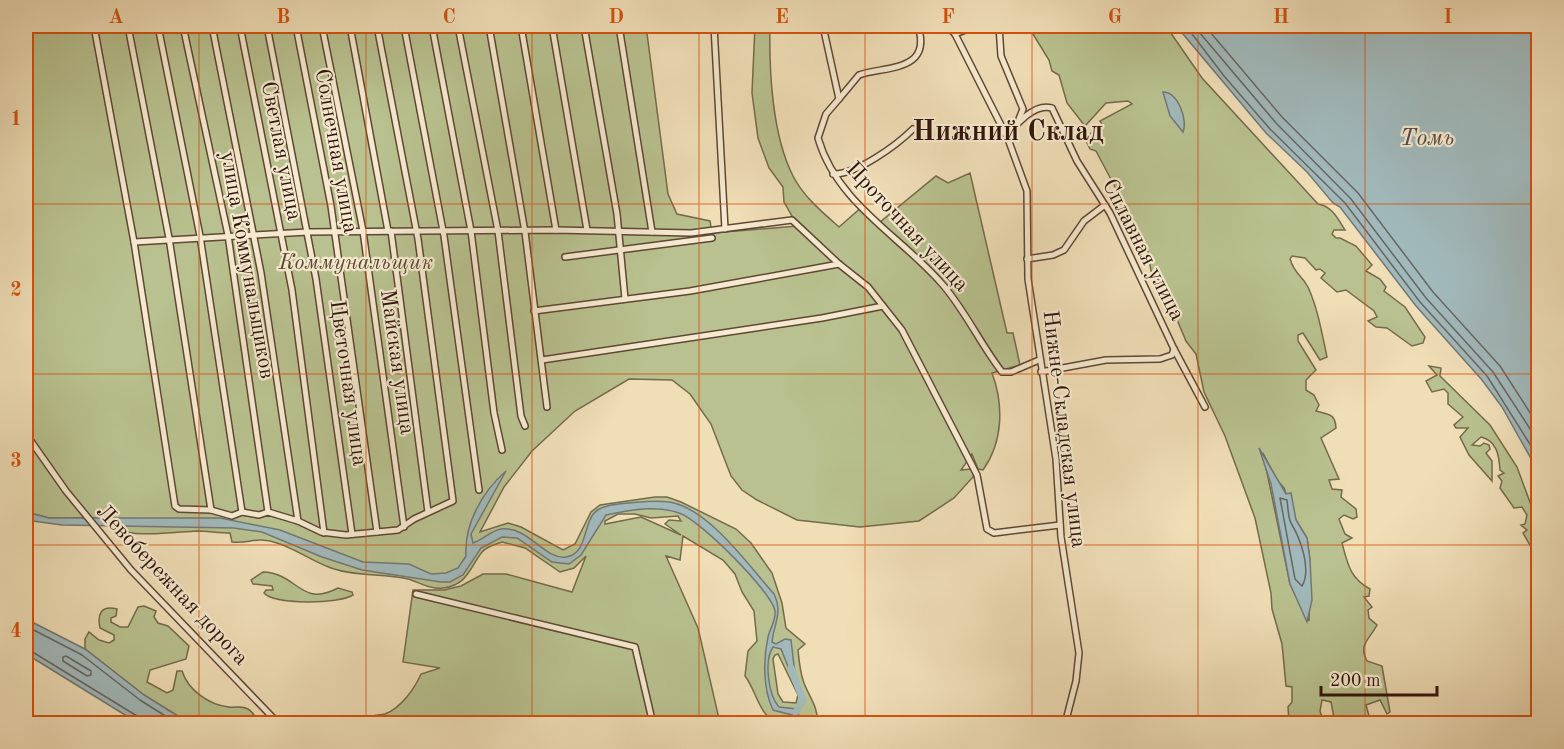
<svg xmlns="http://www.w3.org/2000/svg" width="1564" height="749" viewBox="0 0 1564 749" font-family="'Old Standard TT',serif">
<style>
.green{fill:#b8c18f;stroke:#746a4c;stroke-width:1.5;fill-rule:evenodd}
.water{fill:#a1b9bb;stroke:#747774;stroke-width:1.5}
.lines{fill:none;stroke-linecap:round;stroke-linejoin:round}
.shore{stroke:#686662;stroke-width:1.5}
.river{stroke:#a1b9bb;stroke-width:7}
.minor-casing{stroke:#604635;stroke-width:8}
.minor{stroke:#f5ead0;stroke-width:5}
.grid{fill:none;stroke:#d6520c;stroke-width:1.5;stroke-opacity:0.55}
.labels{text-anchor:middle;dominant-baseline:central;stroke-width:4.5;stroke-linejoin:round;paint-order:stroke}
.street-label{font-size:22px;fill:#30140a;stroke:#f5ead0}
.park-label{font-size:22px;font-style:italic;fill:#594832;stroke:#f5ead0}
.water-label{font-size:24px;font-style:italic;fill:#584e48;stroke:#f5ead0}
.district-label{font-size:28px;font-weight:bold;fill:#30140a;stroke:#f5ead0}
.neatline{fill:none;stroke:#d6520c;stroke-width:2}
.grid-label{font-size:20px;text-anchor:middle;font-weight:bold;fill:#d6520c}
</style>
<rect width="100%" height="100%" fill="#f0deb7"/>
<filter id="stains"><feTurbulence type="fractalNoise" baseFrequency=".00333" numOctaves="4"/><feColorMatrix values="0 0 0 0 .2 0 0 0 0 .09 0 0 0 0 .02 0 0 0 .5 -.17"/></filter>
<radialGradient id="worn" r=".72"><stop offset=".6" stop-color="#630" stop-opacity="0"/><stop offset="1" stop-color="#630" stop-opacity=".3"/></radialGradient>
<g class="green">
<path d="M26 26H646L668 194 677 214 710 221 712 233 797 226 822 244 792 216 784 202 783 187 769 168 758 138 752 93 755 26H770C769 70 772 135 793 176 803 196 822 212 839 227L863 206 880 222 936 176 948 183 970 173 1007 333H1013L1020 365 992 373C1004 405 1003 442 983 470L978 469 972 454 961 470 971 469 974 473 973 477 954 498 919 521 860 527 797 520 757 500 742 490 731 476 711 424 690 394 672 380 629 379 575 411 532 451 504 487 480 532 508 523 521 527 563 550 575 544 591 512 600 505 655 497H667L681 502 736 529 751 543 772 573 782 603 786 628 805 644 798 650C799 660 800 671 803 680 807 694 819 707 817 722 806 722 789 727 778 723 760 718 756 690 745 676L748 651 757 641 754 611 742 592 735 574 723 560 683 536 680 560 666 556 698 628 720 723 481 724 408 717 396 723 370 724 367 719C373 714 378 716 385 714 401 708 415 688 421 674L440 668 403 662 413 590H444L461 586 483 574H506L572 592 586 556 574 568 560 572 525 548 502 542C496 544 487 546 482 552 470 567 468 585 443 588 431 590 419 582 408 579 383 573 356 577 331 568 312 561 296 549 277 543 256 536 249 544 232 542L230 533C219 533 207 531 196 531 172 532 116 542 101 518H49L26 512ZM618 514H635L651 518 678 516 681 521 669 520 665 524 681 535 641 517 605 524V521ZM778 654 798 695 796 703 783 702 778 694 773 659 775 655Z"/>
<path d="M1028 26H1166L1202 78 1318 204C1332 206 1338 219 1345 230H1334L1332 234 1336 238H1340L1356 246 1372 265 1366 271 1380 279 1386 287 1384 291 1405 307 1425 337 1423 343 1412 346 1387 328 1376 327 1368 321 1377 317 1374 311 1346 290 1337 292 1321 278 1325 273 1320 269 1316 270 1305 258 1292 256 1290 259C1295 275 1302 275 1308 287 1318 309 1322 334 1327 357L1320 360 1303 333 1298 335V341L1316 370 1306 380V390L1314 395 1319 405 1316 411C1329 415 1335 413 1336 428L1321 438 1339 479 1329 480 1332 489 1342 490 1341 497 1356 509 1357 517 1353 519 1344 515 1339 519 1345 534 1352 538 1342 543C1348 565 1350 578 1370 589L1369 596 1364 597 1372 607 1368 610 1369 618 1377 625C1370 639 1358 644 1367 661L1382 666 1390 712 1387 714 1380 700 1366 705 1371 723H1335L1331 702 1322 700 1320 711 1324 723H1289L1288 707 1292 702V687L1286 686 1282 644 1272 609 1271 593 1255 518 1225 436 1204 392 1196 354 1186 341 1162 284 1151 271 1148 252 1141 246 1123 202 1096 151 1090 149 1086 141 1095 127 1103 126 1100 121 1132 104 1128 101 1106 103 1085 126 1067 103 1059 75 1052 71 1049 60ZM1263 453 1277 480 1284 488 1296 520 1307 538 1310 560 1309 621 1290 584Z"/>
<path d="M1429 366 1441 368 1440 376 1490 425 1517 467 1538 524V559L1523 533 1527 530 1521 525 1525 524 1527 515 1522 507 1514 508 1500 488 1502 481 1498 476 1504 473 1500 470C1499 455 1497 441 1481 437L1472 445 1480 446 1484 443 1489 445 1490 449 1486 453 1492 461V481L1469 455 1460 437 1468 428H1456L1454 425 1463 417 1448 404V393L1444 389 1432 392 1426 381 1437 375Z"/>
<path d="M263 572C298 573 300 608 338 588L352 592 353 595C339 604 275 605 264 593L266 590H273L272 586 253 584 251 580Z"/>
<path d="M144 606 156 611 154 617 158 623 168 626 189 646 186 659 150 670 147 682 167 693 173 690 177 671H182C188 690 209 705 229 707 236 708 241 705 248 709 253 712 256 718 260 723H189L144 695 85 649V639L89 632 99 640 109 643 114 640V635L100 628C97 614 101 605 117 609L116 616 111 618V622L120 627H128L138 607Z"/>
</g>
<g class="water">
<polygon points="1180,26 1538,26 1538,471 1502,407 1482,380 1416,306 1340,207 1333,203 1307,172 1266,133 1183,34"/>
<path d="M1163 92C1178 92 1188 120 1183 132L1170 116Z"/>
<polygon points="1259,448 1286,494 1291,493 1296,520 1307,538 1310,560 1312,600 1307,622 1290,584 1271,484"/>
<path d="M506 471 471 534 473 543C483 540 490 531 501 529 529 526 544 560 566 557 587 554 583 526 594 513 601 505 618 504 628 503 642 502 660 499 674 503 711 512 749 566 774 594 783 613 774 623 772 642L776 644 785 639 791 640 795 674H791L781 649 773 647C764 660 768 695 779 707L797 709 801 723H796L792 715 773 710C763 689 763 660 768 637 770 628 776 621 775 611 772 592 699 519 679 513 655 505 631 510 606 515L581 555 569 564 552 562 517 538 502 537 481 548 463 575 450 582H441L362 570 322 557 262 532 234 528 62 525 26 520V512L49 518H220L280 530 363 562 409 564 431 574 446 573 458 568 466 556C464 524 482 492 506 471Z"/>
<polygon points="26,619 85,649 144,695 189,723 138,723 36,660 26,653"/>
</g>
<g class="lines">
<g class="shore">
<polyline points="1186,26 1224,76 1270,129 1345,203 1420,302 1487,376 1538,457"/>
<polyline points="1194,26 1276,123 1351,199 1426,298 1493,372 1538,441"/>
<polyline points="1205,26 1282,117 1358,193 1433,292 1500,366 1538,425"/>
<path d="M1280 498 1287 500C1288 507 1288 518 1291 523 1300 538 1312 569 1302 586L1295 579Z"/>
<polyline points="26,626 82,655 140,700 178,724"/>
<polyline points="26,648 137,716 141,724"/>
<polygon points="66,656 91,671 91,675 87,676 63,661 63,657"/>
</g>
<polyline class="river" points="791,668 803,700 796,712"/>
<defs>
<g id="minor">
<polyline points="94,26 134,242 175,506 179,509 211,510 232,516 242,512 259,515 268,512 298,521 321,532 346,535 398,530 414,519 453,501 418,239 377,26"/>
<polyline points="128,26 169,238 211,510"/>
<polyline points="158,26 200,236 242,512"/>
<polyline points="183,26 228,235 268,512"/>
<polyline points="212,26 261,273 298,521"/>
<polyline points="240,26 292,290 324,533"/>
<polyline points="267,26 316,279 352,534"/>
<polyline points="296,26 331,206 377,532"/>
<polyline points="322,26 363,231 404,527"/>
<polyline points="350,26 388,231"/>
<polyline points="404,26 444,236 479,490"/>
<polyline points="432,26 471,231 494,413 502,450"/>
<polyline points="458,26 498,231 521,416 525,426"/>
<polyline points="489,26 525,232 547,407"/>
<polyline points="521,26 556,230"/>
<polyline points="552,26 587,230"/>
<polyline points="584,26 617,214 625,299"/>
<polyline points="619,26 652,232"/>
<polyline points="714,26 725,229"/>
<path d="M823 26 839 99 826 114 818 138C837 204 901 236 943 285 966 312 981 345 1002 372H1011L1039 360"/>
<polyline points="947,26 955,34 1008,139 1027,191 1028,279 1056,459 1061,537 1079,653 1076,681 1065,724"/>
<polyline points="999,26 1001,56 1023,109 1019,119"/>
<polyline points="955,34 976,26"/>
<path d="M839 99 859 75C883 66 933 73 918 26"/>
<path d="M1008 139C1014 124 1035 103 1052 108L1077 161 1110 213 1174 349 1205 407"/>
<path d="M833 174C856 175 897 145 913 129"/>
<polyline points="391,231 428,512"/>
<polyline points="134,242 308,232 556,230 691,233 792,220 839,264 868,287 902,330 977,475 987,529 994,533 1060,525"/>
<polyline points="565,257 712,238"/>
<polyline points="1027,259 1053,255 1064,250 1084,221 1105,205"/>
<polyline points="534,311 690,291 839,264"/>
<polyline points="542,360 822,318 883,306"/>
<polyline points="1041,372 1106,360 1160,359 1172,355 1174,349"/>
<polyline points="26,434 66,491 131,570 279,724"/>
<polyline points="416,594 635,647 653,724"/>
</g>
</defs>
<use href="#minor" class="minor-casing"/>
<use href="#minor" class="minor"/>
</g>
<path class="grid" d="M199 26V724M366 26V724M532 26V724M699 26V724M865 26V724M1032 26V724M1198 26V724M1365 26V724M26 204H1538M26 374H1538M26 545H1538"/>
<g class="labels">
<g class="street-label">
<text transform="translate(281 151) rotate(79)">Светлая улица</text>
<text transform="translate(336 151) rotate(80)">Солнечная улица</text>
<text transform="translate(907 227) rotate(47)">Проточная улица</text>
<text transform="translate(1143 250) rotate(63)">Сплавная улица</text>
<text transform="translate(247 265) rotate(80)">улица Коммунальщиков</text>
<text transform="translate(397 362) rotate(82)">Майская улица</text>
<text transform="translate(348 383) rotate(82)">Цветочная улица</text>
<text transform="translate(1064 429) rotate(83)">Нижне-Складская улица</text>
<text transform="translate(172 585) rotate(47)">Левобережная дорога</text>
</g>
<g class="park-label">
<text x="356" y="263">Коммунальщик</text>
</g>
<g class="water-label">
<text x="1427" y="139">Томь</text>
</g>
<g class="district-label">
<text x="1008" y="133">Нижний Склад</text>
</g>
</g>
<rect width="1564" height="749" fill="none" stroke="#f0deb7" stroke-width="66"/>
<path d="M1321 686v9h116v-9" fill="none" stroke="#30140a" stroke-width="3"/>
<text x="1330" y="686" font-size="18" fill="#30140a" stroke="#f5ead0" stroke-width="4.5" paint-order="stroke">200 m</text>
<rect x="33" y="33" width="1498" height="683" class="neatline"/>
<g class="grid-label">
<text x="116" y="23">A</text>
<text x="283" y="23">B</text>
<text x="449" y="23">C</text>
<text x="616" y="23">D</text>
<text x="782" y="23">E</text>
<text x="948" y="23">F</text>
<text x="1115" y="23">G</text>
<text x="1281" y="23">H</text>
<text x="1448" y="23">I</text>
<text x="16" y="125">1</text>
<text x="16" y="296">2</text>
<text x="16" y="467">3</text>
<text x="16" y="637">4</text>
</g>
<rect width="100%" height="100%" filter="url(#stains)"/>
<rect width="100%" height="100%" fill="url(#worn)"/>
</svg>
